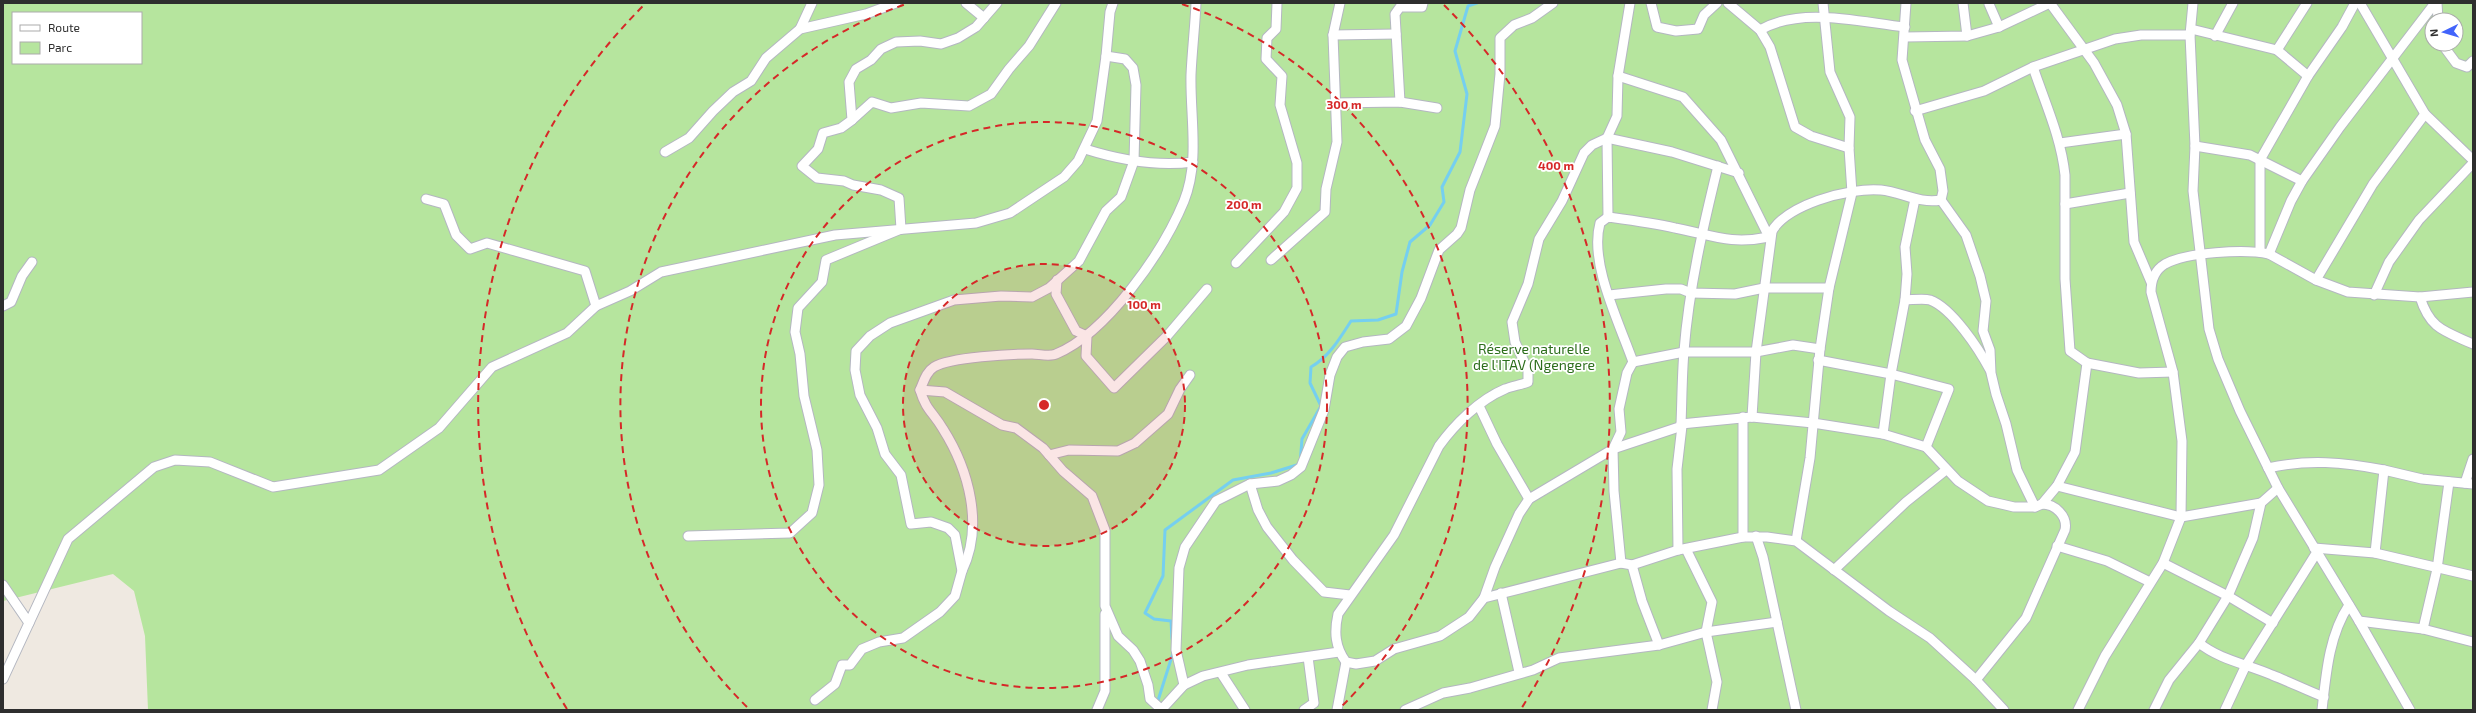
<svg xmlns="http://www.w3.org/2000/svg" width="2476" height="713" viewBox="0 0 2476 713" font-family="'Exo 2',sans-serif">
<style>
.green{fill:#b6e59e;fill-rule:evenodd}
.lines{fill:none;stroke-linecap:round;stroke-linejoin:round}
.stream{stroke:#75cff0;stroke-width:3}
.minor-casing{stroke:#b4b7c1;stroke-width:11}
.minor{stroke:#fff;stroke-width:9}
.ring{fill:none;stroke:#d62828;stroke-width:2;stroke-dasharray:7 5}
.labels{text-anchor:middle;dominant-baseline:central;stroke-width:3.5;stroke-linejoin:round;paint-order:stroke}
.park-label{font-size:14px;fill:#2c6e1b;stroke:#fff}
.centre{fill:#d62828;stroke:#fff;stroke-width:2}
.ring-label{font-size:12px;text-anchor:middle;font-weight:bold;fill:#d62828;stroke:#fff;stroke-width:3.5;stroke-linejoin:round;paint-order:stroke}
</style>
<rect width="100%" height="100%" fill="#efe9e1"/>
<path class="green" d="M3 3H2473V710H148L145 636 134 591 113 574 3 601ZM13 13H141V63H13ZM2432 20H2456V44H2432Z"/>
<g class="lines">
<g class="stream">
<path d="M1172 639 1171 621 1154 619 1145 613 1163 576 1165 530 1233 480 1271 473 1300 464 1302 439 1321 406 1310 383 1311 367C1329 357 1340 338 1351 321L1378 320 1396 314 1402 272 1410 242 1430 225 1444 202 1442 187 1460 152 1467 94 1455 51 1468 6 1477 3"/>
<polyline points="1155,710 1173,653"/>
</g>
<defs>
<g id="minor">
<polyline points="966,3 984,18"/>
<polyline points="1651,3 1657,27 1676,31 1698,29 1704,15 1717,3"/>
<polyline points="1728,3 1760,30 1770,47 1795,127 1811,136 1849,148"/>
<polyline points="1906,3 1902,60 1925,140 1940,169 1943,191 1941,200 1966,235 1980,276 1986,301 1983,331 1990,350 1991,373 1996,394 2006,424 2017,470 2035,507"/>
<polyline points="1963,3 1967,36"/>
<polyline points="2050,3 2094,63 2117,105 2126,134 2134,242 2151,282"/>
<polyline points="2193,3 2190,35 2195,146 2193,191 2209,329 2218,359 2240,411 2278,488 2359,621 2410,710"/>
<polyline points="2360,3 2425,114 2473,160"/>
<polyline points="2437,3 2438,20"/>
<polyline points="1989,4 1999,27"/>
<polyline points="800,29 812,3"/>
<polyline points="2191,29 2277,50 2308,76"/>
<path d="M1760 30C1802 6 1859 22 1905 27"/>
<polyline points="1333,35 1396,34"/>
<polyline points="2215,36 2233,3"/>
<polyline points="1905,37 1967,36 1999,27 2050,3"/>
<polyline points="2442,44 2456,63 2467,67 2473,61"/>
<polyline points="2277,50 2307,3"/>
<polyline points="1618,76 1683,97 1721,140 1769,237"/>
<polyline points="1400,102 1395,14 1400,7 1422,7 1423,3"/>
<polyline points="1334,103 1400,102 1437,108"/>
<polyline points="1915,111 1984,91 2033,67 2115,39 2141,35 2190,35"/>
<polyline points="852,120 872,102 891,108 921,103 969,106 991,94 1009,69 1029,46 1056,3"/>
<polyline points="2060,143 2126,134"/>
<polyline points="2195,146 2250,155 2302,181"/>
<path d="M1085 149C1120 160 1156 167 1193 162"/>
<polyline points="665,152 689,138 713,111 733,92 751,81 766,58 800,29 866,14 896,3"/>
<path d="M1739 173 1672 152 1607 138 1592 145 1584 153 1562 201 1539 239 1528 284 1512 322 1515 342 1528 370V382C1521 385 1512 386 1505 389 1479 400 1455 424 1439 446L1394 535 1338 614C1334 632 1335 647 1346 662L1356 664 1375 661 1394 649 1440 636 1469 617 1484 598 1621 563 1632 565 1678 550 1743 537H1767L1796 541 1889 611 1930 638 1976 680 2004 710"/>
<polyline points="426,199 444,204 456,235 470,249 487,243 585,271 596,306"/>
<polyline points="2065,204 2130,193"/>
<polyline points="1608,217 1607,138 1617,116 1618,76 1630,3"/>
<polyline points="2260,252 2260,160 2308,76 2342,27 2355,3"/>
<polyline points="2269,254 2291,201 2302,181 2340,127 2435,3"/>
<polyline points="1271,260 1325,212 1326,189 1337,142 1333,35 1340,3"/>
<polyline points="1236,263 1284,212 1297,188 1297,163 1280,105 1282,76 1266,59 1267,38 1276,29 1277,3"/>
<polyline points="1057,280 1056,294 1076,331 1087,336 1086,356 1114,388 1167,336 1207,289"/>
<polyline points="2316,280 2373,184 2425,114"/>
<polyline points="1609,295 1666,289 1681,289 1691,293 1735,294 1764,288 1829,288"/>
<polyline points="2374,295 2389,262 2419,220 2473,163"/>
<path d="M2420 297C2430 329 2444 331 2473 344"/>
<path d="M1905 300C1912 300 1923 298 1930 300 1952 308 1979 349 1990 370"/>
<polyline points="3,306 11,302 22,276 32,262"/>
<polyline points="1818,360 1891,374 1949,389 1926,447"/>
<polyline points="1633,362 1684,352 1756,352 1793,345 1820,349"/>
<polyline points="2087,363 2139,373 2173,372"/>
<path d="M920 390C926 410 933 412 943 429 969 470 984 526 962 571"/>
<polyline points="1479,406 1497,444 1529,499"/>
<polyline points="1743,417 1743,537"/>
<polyline points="1752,417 1756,352 1772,232"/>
<path d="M1681 424C1682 400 1682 375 1684 351 1689 288 1703 227 1718 166"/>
<polyline points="1883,434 1891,374 1905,300 1907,274 1905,247 1915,199"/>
<polyline points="1049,455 1069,450 1118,451 1135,443 1168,414 1180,389 1190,375"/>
<path d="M2268 468C2308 459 2343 462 2384 470"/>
<polyline points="2465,483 2473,459"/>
<polyline points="1250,484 1258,510 1267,527 1293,560 1324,592 1350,595"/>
<polyline points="2057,486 2181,517 2261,503"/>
<polyline points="688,536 790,533 812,513 819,485 817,450 804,396 800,354 795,332 798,308 822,282 826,260 901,229 899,198 881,190 853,185 844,181 817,178 802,166 818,149 823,133 841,128 852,120 849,82 856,69 871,60 881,49 896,42 920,41 941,44 958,38 976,27 997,3"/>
<polyline points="1756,536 1763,557 1796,710"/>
<polyline points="1796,541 1810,458 1820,349 1829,288 1852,193 1849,148 1850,117 1830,72 1823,3"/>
<polyline points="2057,546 2107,561 2150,582"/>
<polyline points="2314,548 2375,553 2473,576"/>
<polyline points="1686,549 1712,602 1706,632 1717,682 1712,710"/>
<polyline points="1678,550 1677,469 1682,426"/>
<polyline points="2375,553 2384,470 2422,479 2473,484"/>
<path d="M1621 563 1614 491 1613 449 1621 432 1619 409 1627 373 1633 362C1619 322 1589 263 1600 223L1608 217C1630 220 1653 223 1675 228 1712 235 1730 245 1769 237 1781 205 1850 187 1881 190 1902 192 1919 204 1941 200"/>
<polyline points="2163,563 2228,596 2273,623"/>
<polyline points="1632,565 1642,601 1659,645"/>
<polyline points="1834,570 1906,502 1946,470"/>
<polyline points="3,585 29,623"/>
<polyline points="1501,593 1519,672"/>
<path d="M1484 598 1495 567 1519 514 1529 499 1613 449 1682 426 1681 424 1752 417 1813 423 1883 434 1926 447 1958 481 1988 501 2014 507H2035L2042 504 2057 486 2075 452 2087 363 2070 351 2065 279V175C2061 137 2045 103 2033 67"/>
<polyline points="2359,621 2423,629 2473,642"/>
<polyline points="2423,629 2437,569 2449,482"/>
<path d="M2199 643C2220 660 2247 664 2272 675 2290 682 2306 690 2324 697"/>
<polyline points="1221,673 1245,710"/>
<polyline points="3,679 68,539 154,467 175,460 210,462 273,487 379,470 439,428 492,367 567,333 596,306 630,291 661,272 835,235 976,223 1010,213 1064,177 1078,161 1097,121 1106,56"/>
<path d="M1976 680 2026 618 2065 530C2068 516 2055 504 2042 504"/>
<polyline points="1184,685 1176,650 1179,568 1185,547 1216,501 1250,484 1278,481 1291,475 1301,467 1324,410 1330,375 1337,357 1345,347 1363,342 1389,339 1406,326 1421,298 1439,250 1457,234 1461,228 1470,190 1495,126 1500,74 1500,38 1514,25 1532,18 1553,3"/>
<polyline points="815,700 835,684 842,665 850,665 862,649 879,642 903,638 940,612 955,596 962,571 955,535 948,528 931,522 911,524 901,475 885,454 877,428 860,395 855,370 856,351 870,336 890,323 954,300 1001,296 1032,297 1049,288 1079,261 1106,211 1121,197 1134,161 1136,85 1133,68 1125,59 1106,56 1110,12 1113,3"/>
<polyline points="1162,709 1184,685 1203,676 1248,665 1339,652"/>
<polyline points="1097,710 1105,691 1105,614"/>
<path d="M1162 710 1150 699 1148 685 1140 661 1133 650 1118 636 1105 606V530L1092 496 1063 471 1043 448 1016 428 1002 425 945 392 920 390C924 381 926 372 934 367 950 357 1012 354 1032 354 1039 354 1050 357 1056 354 1107 333 1163 252 1184 201 1200 161 1190 117 1191 75 1192 51 1195 27 1196 3"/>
<polyline points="1304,710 1314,703 1308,657"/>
<polyline points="1337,710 1346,662"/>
<polyline points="1405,710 1443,693 1470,688 1533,670 1559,658 1659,645 1706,632 1777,622"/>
<path d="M2078 710 2105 656 2163 563 2181 517 2182 441 2173 372 2151 292C2151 281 2155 270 2165 264 2187 252 2245 249 2269 254L2316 280 2348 292 2420 297 2473 292"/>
<polyline points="2154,710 2169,680 2199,643 2228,596 2253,538 2261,503 2278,488"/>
<polyline points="2225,710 2246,665 2317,552"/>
<path d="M2322 710C2326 674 2329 635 2349 605"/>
</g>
</defs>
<use href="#minor" class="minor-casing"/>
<use href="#minor" class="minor"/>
</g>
<circle cx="1044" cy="405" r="141" fill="#d62828" fill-opacity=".12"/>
<g class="ring">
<circle cx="1044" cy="405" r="141"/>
<circle cx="1044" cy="405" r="283"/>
<path d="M747 707A424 424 0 0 1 906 4M1182 4A424 424 0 0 1 1341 707"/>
<path d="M567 709A565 565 0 0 1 644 5M1444 5A565 565 0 0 1 1521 709"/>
</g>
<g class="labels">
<g class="park-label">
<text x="1534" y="348">Réserve naturelle<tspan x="1534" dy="16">de l'ITAV (Ngengere</tspan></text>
</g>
</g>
<circle cx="1044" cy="405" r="6" class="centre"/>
<g class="ring-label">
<text x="1344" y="109">300 m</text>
<text x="1556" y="170">400 m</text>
<text x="1244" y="209">200 m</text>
<text x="1144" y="309">100 m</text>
</g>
<rect width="2476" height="713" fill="none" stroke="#2e2e2e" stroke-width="8"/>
<rect x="12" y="12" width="130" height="52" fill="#ffffff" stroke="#ababab"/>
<rect x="20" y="25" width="20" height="6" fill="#ffffff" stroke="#ababab"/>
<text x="48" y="32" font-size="12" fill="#2e2e2e">Route</text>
<rect x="20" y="42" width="20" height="12" fill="#b6e59e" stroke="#ababab"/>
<text x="48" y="52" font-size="12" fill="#2e2e2e">Parc</text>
<g transform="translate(2444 32) rotate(265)"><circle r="19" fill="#ffffff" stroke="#ababab"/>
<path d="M0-3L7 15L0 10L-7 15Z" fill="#4264fb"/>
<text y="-6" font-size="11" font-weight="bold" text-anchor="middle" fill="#2e2e2e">N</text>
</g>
</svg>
